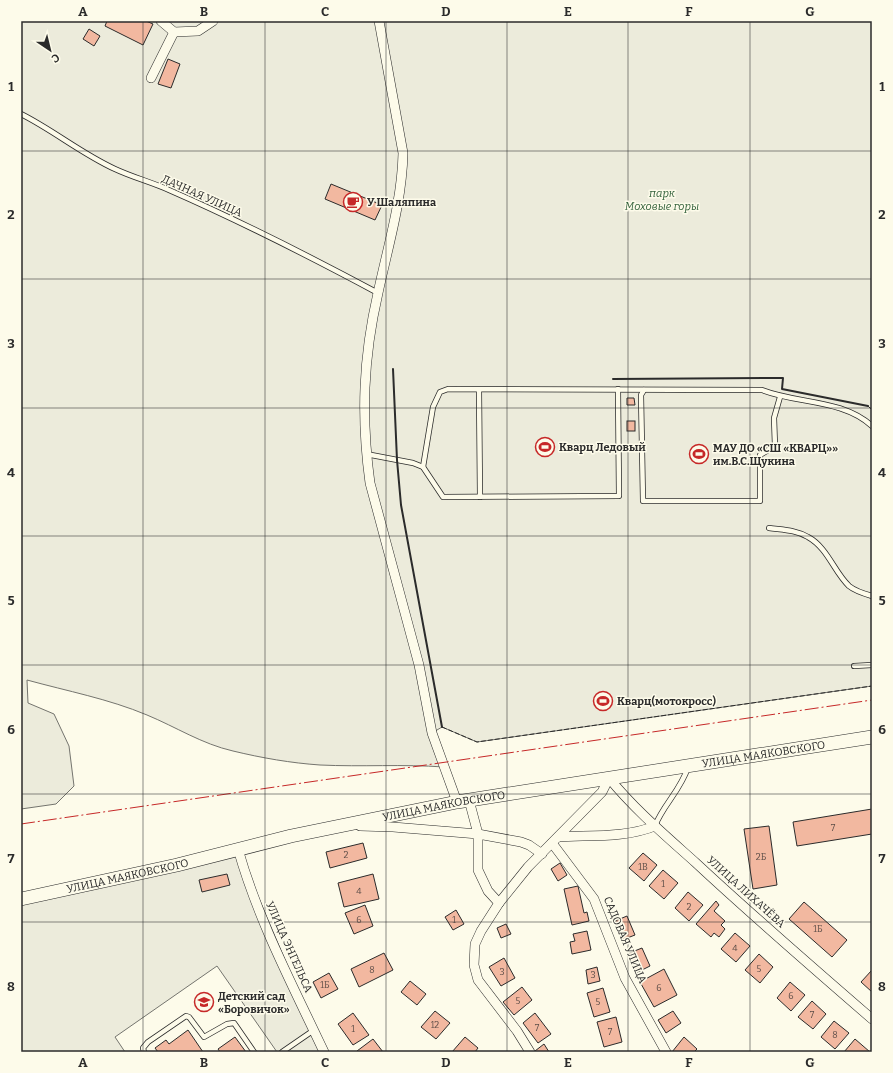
<svg xmlns="http://www.w3.org/2000/svg" width="893" height="1073" viewBox="0 0 893 1073" font-family="Bitter,serif">
<style>
.green{fill:#ecebdb;stroke:#74746e}
.building{fill:#f2b8a0;stroke:#2b2b2b}
.lines{fill:none;stroke-linecap:round;stroke-linejoin:round}
.service-casing{stroke:#2b2b2b;stroke-width:6}
.minor-casing{stroke:#2b2b2b;stroke-width:10}
.secondary-casing{stroke:#2b2b2b;stroke-width:14}
.service{stroke:#fdfbea;stroke-width:4.5}
.minor{stroke:#fdfbea;stroke-width:9}
.secondary{stroke:#fdfbea;stroke-width:13}
.fence{stroke:#2b2b2b;stroke-width:1;stroke-dasharray:5 2;stroke-linecap:butt}
.wall{stroke:#2b2b2b;stroke-width:2}
.power{stroke:#c62828;stroke-width:1;stroke-dasharray:14 3 2 3;stroke-linecap:butt}
.grid{fill:none;stroke:#2b2b2b;stroke-width:1;stroke-opacity:0.55}
.labels{text-anchor:middle;dominant-baseline:central;stroke-width:3;stroke-linejoin:round;paint-order:stroke}
.number-label{font-size:9px;fill:#5d4e48}
.park-label{font-size:11px;font-style:italic;fill:#34623c;stroke:#fdfbea}
.street-label{font-size:11px;fill:#2b2b2b;stroke:#fdfbea}
.poi-label{font-size:11px;font-weight:bold;fill:#2b2b2b;stroke:#fdfbea;text-anchor:start}
.neatline{fill:none;stroke:#2b2b2b;stroke-width:1.5}
.grid-label{font-size:13px;text-anchor:middle;font-weight:bold;fill:#2b2b2b}
</style>
<rect width="100%" height="100%" fill="#fdfbea"/>
<g class="green">
<path d="M21 21H872V408H870L872 410V686L477 742 442 727 432 733 444 767C403 764 362 767 320 765 291 763 262 758 233 751 202 744 176 727 147 715 109 699 67 691 27 680L28 703 54 714 69 746 74 786 56 804 21 809Z"/>
<polygon points="238,849 324,1052 277,1052 217,966 115,1037 125,1052 21,1052 21,899"/>
</g>
<g class="building">
<polygon points="107,21 146,21 153,24 143,45 105,26"/>
<polygon points="89,29 100,36 94,46 83,39"/>
<polygon points="168,59 180,64 171,88 158,84"/>
<polygon points="331,184 382,205 375,220 325,199"/>
<polygon points="627,398 634,398 635,405 627,405"/>
<rect x="627" y="421" width="8" height="10"/>
<polygon points="872,809 872,834 797,846 793,822"/>
<polygon points="769,826 777,885 753,889 744,829"/>
<polygon points="363,843 367,858 330,868 326,852"/>
<polygon points="643,853 657,865 644,881 629,868"/>
<polygon points="560,863 567,875 558,881 551,869"/>
<polygon points="663,870 678,883 664,899 649,886"/>
<polygon points="227,874 230,885 202,892 199,880"/>
<polygon points="373,874 379,899 344,907 338,883"/>
<polygon points="578,886 584,913 587,912 589,921 572,925 564,889"/>
<polygon points="688,892 703,905 689,921 675,908"/>
<polygon points="716,901 719,905 714,911 725,921 721,925 725,929 719,937 714,933 711,937 696,924"/>
<polygon points="804,902 847,940 832,957 789,919"/>
<polygon points="365,905 373,926 354,934 345,913"/>
<polygon points="456,910 464,924 453,930 445,917"/>
<polygon points="627,916 635,935 622,940 615,921"/>
<polygon points="506,924 511,934 501,938 497,928"/>
<polygon points="587,931 591,950 572,954 570,942 575,941 573,934"/>
<polygon points="735,933 750,946 736,962 721,949"/>
<polygon points="642,948 650,966 636,973 627,954"/>
<polygon points="384,953 393,970 359,987 351,969"/>
<polygon points="759,954 773,967 760,983 745,970"/>
<polygon points="504,958 515,978 501,986 489,967"/>
<polygon points="597,967 600,981 588,984 586,970"/>
<polygon points="664,969 677,995 654,1007 640,982"/>
<polygon points="872,970 872,992 861,982"/>
<polygon points="329,973 338,989 321,998 313,982"/>
<polygon points="410,981 426,994 417,1005 401,992"/>
<polygon points="790,982 805,995 791,1011 777,998"/>
<polygon points="522,987 532,1000 514,1015 503,1002"/>
<polygon points="603,988 610,1012 594,1017 587,993"/>
<polygon points="812,1001 826,1014 813,1029 798,1017"/>
<polygon points="435,1011 450,1023 436,1039 421,1027"/>
<polygon points="673,1011 681,1023 666,1033 658,1020"/>
<polygon points="353,1013 369,1035 353,1045 338,1024"/>
<polygon points="535,1013 551,1034 538,1043 523,1023"/>
<polygon points="616,1017 622,1042 604,1047 597,1022"/>
<polygon points="834,1021 849,1033 835,1049 821,1037"/>
<polygon points="188,1030 203,1052 158,1052 155,1048 166,1040 169,1044"/>
<polygon points="235,1037 246,1052 220,1052 218,1049"/>
<polygon points="465,1037 478,1048 475,1052 452,1052"/>
<polygon points="684,1037 697,1049 694,1052 672,1052"/>
<polygon points="373,1039 383,1052 358,1052 357,1051"/>
<polygon points="855,1039 870,1052 844,1052"/>
<polygon points="544,1044 549,1052 535,1052 535,1051"/>
</g>
<g class="lines">
<defs>
<g id="service">
<path d="M21 114C53 130 82 154 115 169 132 177 151 182 169 190 240 221 309 256 378 293"/>
<polyline points="479,390 480,497"/>
<polyline points="644,390 641,395 643,501 760,501 760,455 775,446 774,418 780,397"/>
<polyline points="366,454 413,463 423,467 443,497 619,496 618,389"/>
<path d="M423 467 433 407 440 392 448 389 762 390C798 404 842 399 872 426"/>
<path d="M769 528C783 530 796 530 808 537 828 548 834 572 849 586 855 591 865 594 872 596"/>
<polyline points="854,666 872,665"/>
<path d="M655 826C663 805 681 790 688 767"/>
<polyline points="144,1052 143,1048 148,1042 186,1016 189,1017 204,1037 227,1024 234,1023 254,1052"/>
<polyline points="282,1052 314,1030"/>
</g>
<g id="minor">
<polyline points="161,21 174,32 198,31 213,21"/>
<path d="M379 21 403 153C402 201 388 246 378 293 363 358 361 417 370 483L419 665 432 733 457 802"/>
<polyline points="151,78 174,32"/>
<polyline points="469,800 478,834 478,870 488,891 499,903 481,931 475,944 474,965 478,980 517,1031 530,1052"/>
<polyline points="360,826 393,827 478,834 521,842 529,845 542,854"/>
<path d="M558 837C589 835 626 838 655 826"/>
<polyline points="552,843 594,899 625,978 666,1052"/>
<path d="M238 849C258 920 293 986 324 1052"/>
<path d="M499 903 528 867 602 792 609 778C635 810 666 836 696 863 754 917 813 968 872 1019"/>
</g>
<g id="secondary">
<path id="s1" d="M21 899 177 865 291 836 457 802 872 737"/>
</g>
</defs>
<use href="#service" class="service-casing"/>
<use href="#minor" class="minor-casing"/>
<use href="#secondary" class="secondary-casing"/>
<use href="#service" class="service"/>
<use href="#minor" class="minor"/>
<use href="#secondary" class="secondary"/>
<g class="fence">
<polyline points="868,406 872,410"/>
<polyline points="442,727 477,742 872,686"/>
</g>
<g class="wall">
<polyline points="393,369 397,460 401,505 442,727"/>
<polyline points="613,379 783,378 782,389 868,406"/>
</g>
<polyline class="power" points="21,824 872,700"/>
</g>
<path class="grid" d="M143 21V1052M265 21V1052M386 21V1052M507 21V1052M628 21V1052M750 21V1052M21 151H872M21 279H872M21 408H872M21 536H872M21 665H872M21 794H872M21 922H872"/>
<defs>
<symbol id="cafe-ring" viewBox="-11 -11 22 22"><circle r="9.5" fill="#fdfbea" stroke="#c62828" stroke-width="1.5"/><path d="M-5.5-4.5H6V0H3Q3 3.5 0 3.5H-2.5Q-5.5 3.5-5.5 0ZM3-3.2v2h1.7v-2ZM-6 4.5H4V6H-6Z" fill="#c62828"/></symbol>
<symbol id="stadium-ring" viewBox="-11 -11 22 22"><circle r="9.5" fill="#fdfbea" stroke="#c62828" stroke-width="1.5"/><path d="M0-5a6.5 5 0 1 0 0 10a6.5 5 0 1 0 0-10ZM-3.5-1.8h7v3.6h-7Z" fill="#c62828"/></symbol>
<symbol id="school-ring" viewBox="-11 -11 22 22"><circle r="9.5" fill="#fdfbea" stroke="#c62828" stroke-width="1.5"/><path d="M0-5L7-2L0 1L-7-2ZM-4 1L0 2.5L4 1V4Q0 6-4 4Z" fill="#c62828"/></symbol>
</defs>
<g fill-rule="evenodd">
<use href="#cafe-ring" x="342" y="191" width="22" height="22"/>
<use href="#stadium-ring" x="534" y="436" width="22" height="22"/>
<use href="#stadium-ring" x="688" y="443" width="22" height="22"/>
<use href="#stadium-ring" x="592" y="690" width="22" height="22"/>
<use href="#school-ring" x="193" y="991" width="22" height="22"/>
</g>
<g class="labels">
<g class="number-label">
<text x="833" y="828">7</text>
<text x="346" y="855">2</text>
<text x="761" y="857">2Б</text>
<text x="643" y="867">1В</text>
<text x="663" y="884">1</text>
<text x="359" y="891">4</text>
<text x="689" y="907">2</text>
<text x="359" y="920">6</text>
<text x="454" y="920">1</text>
<text x="818" y="929">1Б</text>
<text x="735" y="948">4</text>
<text x="759" y="969">5</text>
<text x="372" y="970">8</text>
<text x="502" y="972">3</text>
<text x="593" y="975">3</text>
<text x="325" y="985">1Б</text>
<text x="659" y="988">6</text>
<text x="791" y="996">6</text>
<text x="518" y="1001">5</text>
<text x="598" y="1002">5</text>
<text x="812" y="1015">7</text>
<text x="435" y="1025">12</text>
<text x="537" y="1028">7</text>
<text x="353" y="1029">1</text>
<text x="610" y="1032">7</text>
<text x="835" y="1035">8</text>
</g>
<g class="park-label">
<text x="662" y="193">парк<tspan x="662" dy="13">Моховые горы</tspan></text>
</g>
<g class="street-label">
<text transform="translate(202 196) rotate(24)">ДАЧНАЯ УЛИЦА</text>
<text stroke="none"><textPath href="#s1" startOffset="757">УЛИЦА МАЯКОВСКОГО</textPath></text>
<text stroke="none"><textPath href="#s1" startOffset="433">УЛИЦА МАЯКОВСКОГО</textPath></text>
<text stroke="none"><textPath href="#s1" startOffset="109">УЛИЦА МАЯКОВСКОГО</textPath></text>
<text transform="translate(746 892) rotate(42)">УЛИЦА ЛИХАЧЁВА</text>
<text transform="translate(625 940) rotate(67)">САДОВАЯ УЛИЦА</text>
<text transform="translate(289 947) rotate(66)">УЛИЦА ЭНГЕЛЬСА</text>
</g>
<g class="poi-label">
<text x="367" y="202">У Шаляпина</text>
<text x="559" y="447">Кварц Ледовый</text>
<text x="713" y="448">МАУ ДО «СШ «КВАРЦ»»<tspan x="713" dy="13">им.В.С.Щукина</tspan></text>
<text x="617" y="701">Кварц(мотокросс)</text>
<text x="218" y="996">Детский сад<tspan x="218" dy="13">«Боровичок»</tspan></text>
</g>
</g>
<rect width="893" height="1073" fill="none" stroke="#fdfbea" stroke-width="44"/>
<g transform="translate(50 50) rotate(145)" stroke="#fdfbea" stroke-width="3" paint-order="stroke">
<path d="M0-3L7 15L0 10L-7 15Z" fill="#2b2b2b"/>
<text y="-6" font-size="11" font-weight="bold" text-anchor="middle" fill="#2b2b2b">С</text>
</g>
<rect x="22" y="22" width="849" height="1029" class="neatline"/>
<g class="grid-label">
<text x="83" y="16">A</text>
<text x="204" y="16">B</text>
<text x="325" y="16">C</text>
<text x="446" y="16">D</text>
<text x="568" y="16">E</text>
<text x="689" y="16">F</text>
<text x="810" y="16">G</text>
<text x="11" y="91">1</text>
<text x="882" y="91">1</text>
<text x="11" y="219">2</text>
<text x="882" y="219">2</text>
<text x="11" y="348">3</text>
<text x="882" y="348">3</text>
<text x="11" y="477">4</text>
<text x="882" y="477">4</text>
<text x="11" y="605">5</text>
<text x="882" y="605">5</text>
<text x="11" y="734">6</text>
<text x="882" y="734">6</text>
<text x="11" y="863">7</text>
<text x="882" y="863">7</text>
<text x="11" y="991">8</text>
<text x="882" y="991">8</text>
<text x="83" y="1067">A</text>
<text x="204" y="1067">B</text>
<text x="325" y="1067">C</text>
<text x="446" y="1067">D</text>
<text x="568" y="1067">E</text>
<text x="689" y="1067">F</text>
<text x="810" y="1067">G</text>
</g>
</svg>
